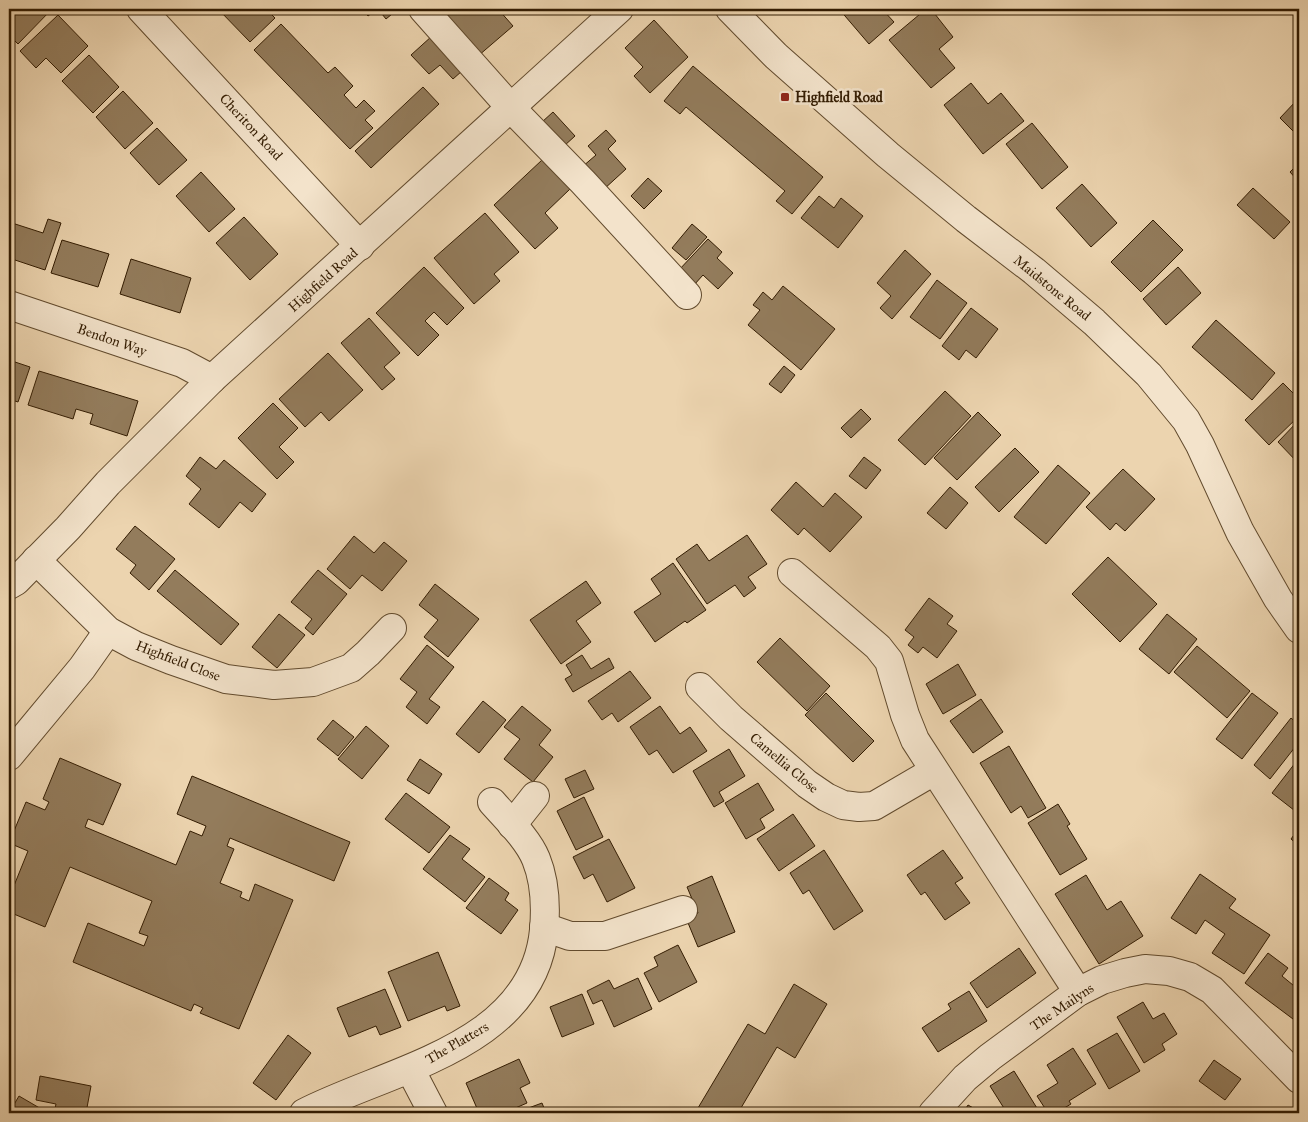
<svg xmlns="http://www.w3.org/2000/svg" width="1308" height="1122" viewBox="0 0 1308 1122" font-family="'IM FELL Great Primer',serif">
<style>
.building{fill:#937c5c;stroke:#331c02}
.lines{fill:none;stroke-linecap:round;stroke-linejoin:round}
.minor-casing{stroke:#614a2d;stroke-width:30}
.minor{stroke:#f3e3cb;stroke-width:28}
.poi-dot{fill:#8f2418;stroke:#f3e3cb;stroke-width:2}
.labels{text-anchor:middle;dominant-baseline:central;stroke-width:5;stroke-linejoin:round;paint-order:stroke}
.poi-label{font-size:14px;font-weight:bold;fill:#331c02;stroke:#f3e3cb;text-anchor:start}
.street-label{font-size:14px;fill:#331c02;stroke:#f3e3cb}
</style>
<rect width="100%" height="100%" fill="#ecd4af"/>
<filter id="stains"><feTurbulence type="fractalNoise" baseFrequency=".004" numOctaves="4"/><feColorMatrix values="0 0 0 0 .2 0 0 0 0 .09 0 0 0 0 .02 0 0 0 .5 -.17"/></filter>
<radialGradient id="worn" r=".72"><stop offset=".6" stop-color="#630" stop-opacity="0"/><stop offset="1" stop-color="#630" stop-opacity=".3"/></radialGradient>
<g class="building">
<polygon points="9,9 52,9 18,44 9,35"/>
<polygon points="218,9 266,9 275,18 250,42"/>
<polygon points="362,9 377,9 368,16"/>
<polygon points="378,9 398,9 386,19"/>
<polygon points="455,9 498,9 513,26 478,56 445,18"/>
<polygon points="839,9 882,9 894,22 869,44"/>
<polygon points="926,9 931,9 953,37 939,49 955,68 931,88 889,40"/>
<polygon points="58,15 88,46 61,73 46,58 36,68 20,51"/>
<polygon points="654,20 688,57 650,93 634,76 643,67 625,48"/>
<polygon points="281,24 328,73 335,67 353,86 344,95 356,108 364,100 375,111 365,120 373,128 350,149 254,50"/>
<polygon points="432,36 462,71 453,79 440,65 429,74 411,55"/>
<polygon points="89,55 119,87 93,113 62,81"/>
<polygon points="693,66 823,177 792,214 776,201 785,191 686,107 680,114 664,101"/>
<polygon points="971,83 988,104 1001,93 1024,121 983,154 944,105"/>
<polygon points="423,87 439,104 371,168 355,151"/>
<polygon points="123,91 153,123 125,149 96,117"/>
<polygon points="1297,100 1299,103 1298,136 1280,118"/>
<polygon points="553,112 575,136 564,146 542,122"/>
<polygon points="1032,123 1068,167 1042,189 1006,144"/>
<polygon points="157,128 187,160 159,185 130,153"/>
<polygon points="606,130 616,141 608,149 626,169 603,190 582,167 596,155 588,146"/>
<polygon points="542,160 570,189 545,213 558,228 535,249 494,205"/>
<polygon points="1299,163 1299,182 1290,172"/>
<polygon points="201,172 235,209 209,232 176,196"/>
<polygon points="648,178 662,191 644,209 631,196"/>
<polygon points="1082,184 1117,223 1091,247 1056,208"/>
<polygon points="1253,188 1290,222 1274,239 1237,205"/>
<polygon points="819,196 834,208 841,198 863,216 838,248 801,218"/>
<polygon points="485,213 519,252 494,274 500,281 474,304 434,258"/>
<polygon points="244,217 278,254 250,280 216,243"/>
<polygon points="48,219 61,223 45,270 9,258 9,222 43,233"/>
<polygon points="1153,220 1183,250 1141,292 1111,262"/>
<polygon points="692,224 707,237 686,260 672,248"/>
<polygon points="708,239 722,252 717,258 733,273 718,289 703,275 694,285 678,271"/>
<polygon points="62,240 109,254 98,287 51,273"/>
<polygon points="905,250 931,274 892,319 880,308 891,296 877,283"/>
<polygon points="131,259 191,278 180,313 120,294"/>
<polygon points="424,267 464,308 447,325 434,312 425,321 439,335 418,356 376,313"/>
<polygon points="1178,267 1201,293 1166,325 1143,299"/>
<polygon points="937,280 967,303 940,339 910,317"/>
<polygon points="783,286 835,329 801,370 748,325 760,310 753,305 763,292 772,300"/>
<polygon points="971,308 998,329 976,358 966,350 959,360 942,346"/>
<polygon points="369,318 400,353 384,367 395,379 382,390 341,343"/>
<polygon points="1216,320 1275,373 1252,400 1192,347"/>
<polygon points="328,353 363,390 329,421 321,412 305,427 279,399"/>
<polygon points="9,360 30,367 18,402 9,399"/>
<polygon points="784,366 795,375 781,393 769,384"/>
<polygon points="39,371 138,401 127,436 90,424 93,414 76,409 73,419 28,405"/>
<polygon points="1283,383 1299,399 1299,416 1269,445 1245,420"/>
<polygon points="945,391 971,416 925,465 898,440"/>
<polygon points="273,403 298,428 279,447 294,462 277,479 238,438"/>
<polygon points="861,409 871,419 851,438 841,428"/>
<polygon points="978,412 1001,435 957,480 934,458"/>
<polygon points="1299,420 1299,464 1278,442"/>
<polygon points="1015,448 1039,472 999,512 975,487"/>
<polygon points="200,457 216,469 224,460 266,494 252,512 240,502 219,528 189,504 201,489 186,476"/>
<polygon points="864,457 881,470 866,489 849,476"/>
<polygon points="1058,465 1090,493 1046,544 1014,517"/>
<polygon points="1123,469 1155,499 1125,531 1116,523 1110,530 1086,507"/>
<polygon points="796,482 823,507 835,493 862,517 830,552 804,528 798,535 771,510"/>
<polygon points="950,487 968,503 946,529 927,513"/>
<polygon points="135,526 175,559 149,590 130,573 136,565 116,549"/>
<polygon points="747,535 767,564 748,577 756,588 744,597 735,585 707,604 676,559 697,544 709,561"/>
<polygon points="354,536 374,553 384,542 407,561 382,591 362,575 350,589 327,569"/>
<polygon points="1108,557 1157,604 1120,642 1072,594"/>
<polygon points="673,563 706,610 687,623 685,621 655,642 634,612 661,594 651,579"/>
<polygon points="175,570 239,624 221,645 157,591"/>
<polygon points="318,570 347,594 313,635 305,628 312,619 291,602"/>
<polygon points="586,581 601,603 576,621 591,642 561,664 530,620"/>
<polygon points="435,584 479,619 448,657 424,637 438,620 419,605"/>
<polygon points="929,598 953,616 947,624 957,631 937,658 923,647 918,653 908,645 914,637 905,630"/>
<polygon points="279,614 305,635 277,668 252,647"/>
<polygon points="1167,614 1197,639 1169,674 1139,649"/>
<polygon points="780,638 830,686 807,711 757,662"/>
<polygon points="427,645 454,667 429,699 440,707 427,724 406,707 417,692 400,679"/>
<polygon points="1197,646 1250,691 1227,718 1174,672"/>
<polygon points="582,655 591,669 609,658 614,668 573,692 565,679 572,675 566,665"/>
<polygon points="958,664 976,695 943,714 926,684"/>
<polygon points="630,671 651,698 618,722 612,713 602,720 588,701"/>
<polygon points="826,693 874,741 853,762 805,715"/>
<polygon points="1252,693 1278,713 1242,759 1216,739"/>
<polygon points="981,699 1003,732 973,753 950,721"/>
<polygon points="483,701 506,720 479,753 456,734"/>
<polygon points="522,706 551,730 539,745 553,757 533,782 504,759 520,739 504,727"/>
<polygon points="660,706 680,734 690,727 707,751 673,773 657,750 649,755 630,727"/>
<polygon points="1291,718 1299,725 1299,742 1270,779 1254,765"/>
<polygon points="333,720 354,737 338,756 317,739"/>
<polygon points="366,726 389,746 362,779 338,759"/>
<polygon points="1009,746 1046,808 1028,818 1021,806 1011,813 980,763"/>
<polygon points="729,749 745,776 719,792 724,801 714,807 693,771"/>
<polygon points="60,758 121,784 103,825 88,819 85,827 176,865 190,831 202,836 206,826 177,814 192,776 350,842 334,881 230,838 227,846 234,849 220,883 242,892 240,897 249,901 255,884 293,900 239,1029 200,1013 203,1008 194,1004 191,1011 73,962 88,923 144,946 148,936 139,933 152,901 70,867 45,927 9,912 9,898 28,851 9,843 26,802 45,810 49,802 43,799"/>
<polygon points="1299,758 1299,814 1272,793"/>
<polygon points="420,759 442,774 429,794 407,780"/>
<polygon points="585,770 594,789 574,798 565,779"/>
<polygon points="758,783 774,810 760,819 765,828 746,839 725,803"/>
<polygon points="406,793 450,827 429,853 385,819"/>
<polygon points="584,797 603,837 576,850 557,811"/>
<polygon points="1058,804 1070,824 1067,826 1087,859 1060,875 1028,823"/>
<polygon points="793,814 815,846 779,871 757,839"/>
<polygon points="1299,828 1299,846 1291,839"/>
<polygon points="450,835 470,849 462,859 485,877 465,902 423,869"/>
<polygon points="609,839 635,888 607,902 593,874 584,879 573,857"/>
<polygon points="824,850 863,911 834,930 809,890 803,894 790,873"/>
<polygon points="943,850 963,878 955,883 970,903 945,920 925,892 921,895 907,875"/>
<polygon points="1200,874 1236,899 1229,908 1270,935 1244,974 1212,953 1225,934 1205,920 1196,934 1171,918"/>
<polygon points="1086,875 1107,910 1121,901 1143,936 1099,964 1055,894"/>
<polygon points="712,876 735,932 698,947 686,918 698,913 687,887"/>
<polygon points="489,878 509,893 505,900 518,910 501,934 466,908"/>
<polygon points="678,945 697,982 659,1002 644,973 658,966 654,957"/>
<polygon points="1019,948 1036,973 987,1008 970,983"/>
<polygon points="438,952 460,1006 447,1011 445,1006 408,1021 388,972"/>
<polygon points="1268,953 1288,968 1282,976 1299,990 1299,1010 1293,1019 1245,983"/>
<polygon points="638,978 652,1009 614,1027 602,1000 593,1004 587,991 609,980 614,989"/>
<polygon points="794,984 827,1004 795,1058 777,1047 738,1113 739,1113 695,1113 748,1024 765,1034"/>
<polygon points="385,989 401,1027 380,1035 376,1026 349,1037 337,1008"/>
<polygon points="969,991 987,1021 938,1052 922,1028 951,1009 948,1004"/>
<polygon points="582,994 594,1024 562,1037 550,1007"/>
<polygon points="1143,1002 1153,1019 1164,1013 1177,1034 1162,1044 1165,1050 1144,1063 1117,1017"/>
<polygon points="1117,1033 1140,1071 1109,1089 1087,1050"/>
<polygon points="288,1035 311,1053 276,1100 253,1083"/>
<polygon points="1073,1048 1096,1084 1069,1101 1071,1104 1056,1113 1048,1113 1037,1096 1058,1083 1047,1065"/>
<polygon points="519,1059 530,1083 520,1088 527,1103 504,1113 479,1113 466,1083"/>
<polygon points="1214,1060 1241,1079 1225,1100 1199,1081"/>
<polygon points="1014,1071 1040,1113 1007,1113 990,1086"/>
<polygon points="40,1076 91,1086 86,1113 54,1113 56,1104 36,1100"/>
<polygon points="19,1096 43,1110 41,1113 9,1113"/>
<polygon points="542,1103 546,1113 515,1113"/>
<polygon points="968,1105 982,1113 963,1113"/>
</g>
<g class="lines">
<defs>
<g id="minor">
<polyline points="141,9 360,246"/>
<polyline points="423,9 511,108 583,182 687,295"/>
<polyline points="730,9 776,56 888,155 966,219 1034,271 1094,322 1149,375 1186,420 1200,445 1240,532 1278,599 1299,629"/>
<polyline points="9,305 182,363 212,379"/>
<polyline points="36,560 108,631 136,646 171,660 226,679 274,685 313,682 351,668 368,653 392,628"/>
<polyline points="792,573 878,647 889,661 905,715 915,740 1078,992"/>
<polyline points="9,585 16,581 68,528 108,483 212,379 619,9"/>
<polyline points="700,687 731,718 807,784 826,797 843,805 859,807 874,806 934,771"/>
<polyline points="9,756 82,668 108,631"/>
<polyline points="512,825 535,796"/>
<polyline points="544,927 570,936 605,936 683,910"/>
<polyline points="410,1069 433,1113"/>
<path d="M304 1113C389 1069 533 1047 544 930 546 907 545 881 536 859 528 839 506 818 492 802"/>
<polyline points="933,1113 965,1078 990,1057 1078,992 1102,980 1125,973 1145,969 1169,971 1190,977 1212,990 1299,1079"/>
</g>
</defs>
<use href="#minor" class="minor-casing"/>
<use href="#minor" class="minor"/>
</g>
<rect class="poi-dot" x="780" y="92" width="10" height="10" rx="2.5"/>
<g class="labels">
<g class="poi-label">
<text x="795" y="97">Highfield Road</text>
</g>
<g class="street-label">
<text transform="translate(251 127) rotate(47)">Cheriton Road</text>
<text transform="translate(323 280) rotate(-42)">Highfield Road</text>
<text transform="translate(1052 288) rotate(39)">Maidstone Road</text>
<text transform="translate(112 340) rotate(19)">Bendon Way</text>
<text transform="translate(178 661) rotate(21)">Highfield Close</text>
<text transform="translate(784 763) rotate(40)">Camellia Close</text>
<text transform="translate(1062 1007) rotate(-34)">The Mailyns</text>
<text transform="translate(457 1043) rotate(-30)">The Platters</text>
</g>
</g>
<rect width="1308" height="1122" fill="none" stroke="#ecd4af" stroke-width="30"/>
<rect x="10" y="10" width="1288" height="1102" fill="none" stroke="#331c02" stroke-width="2.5"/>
<rect x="15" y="15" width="1278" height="1092" fill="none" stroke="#331c02"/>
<rect width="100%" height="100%" filter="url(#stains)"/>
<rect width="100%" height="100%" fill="url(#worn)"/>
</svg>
